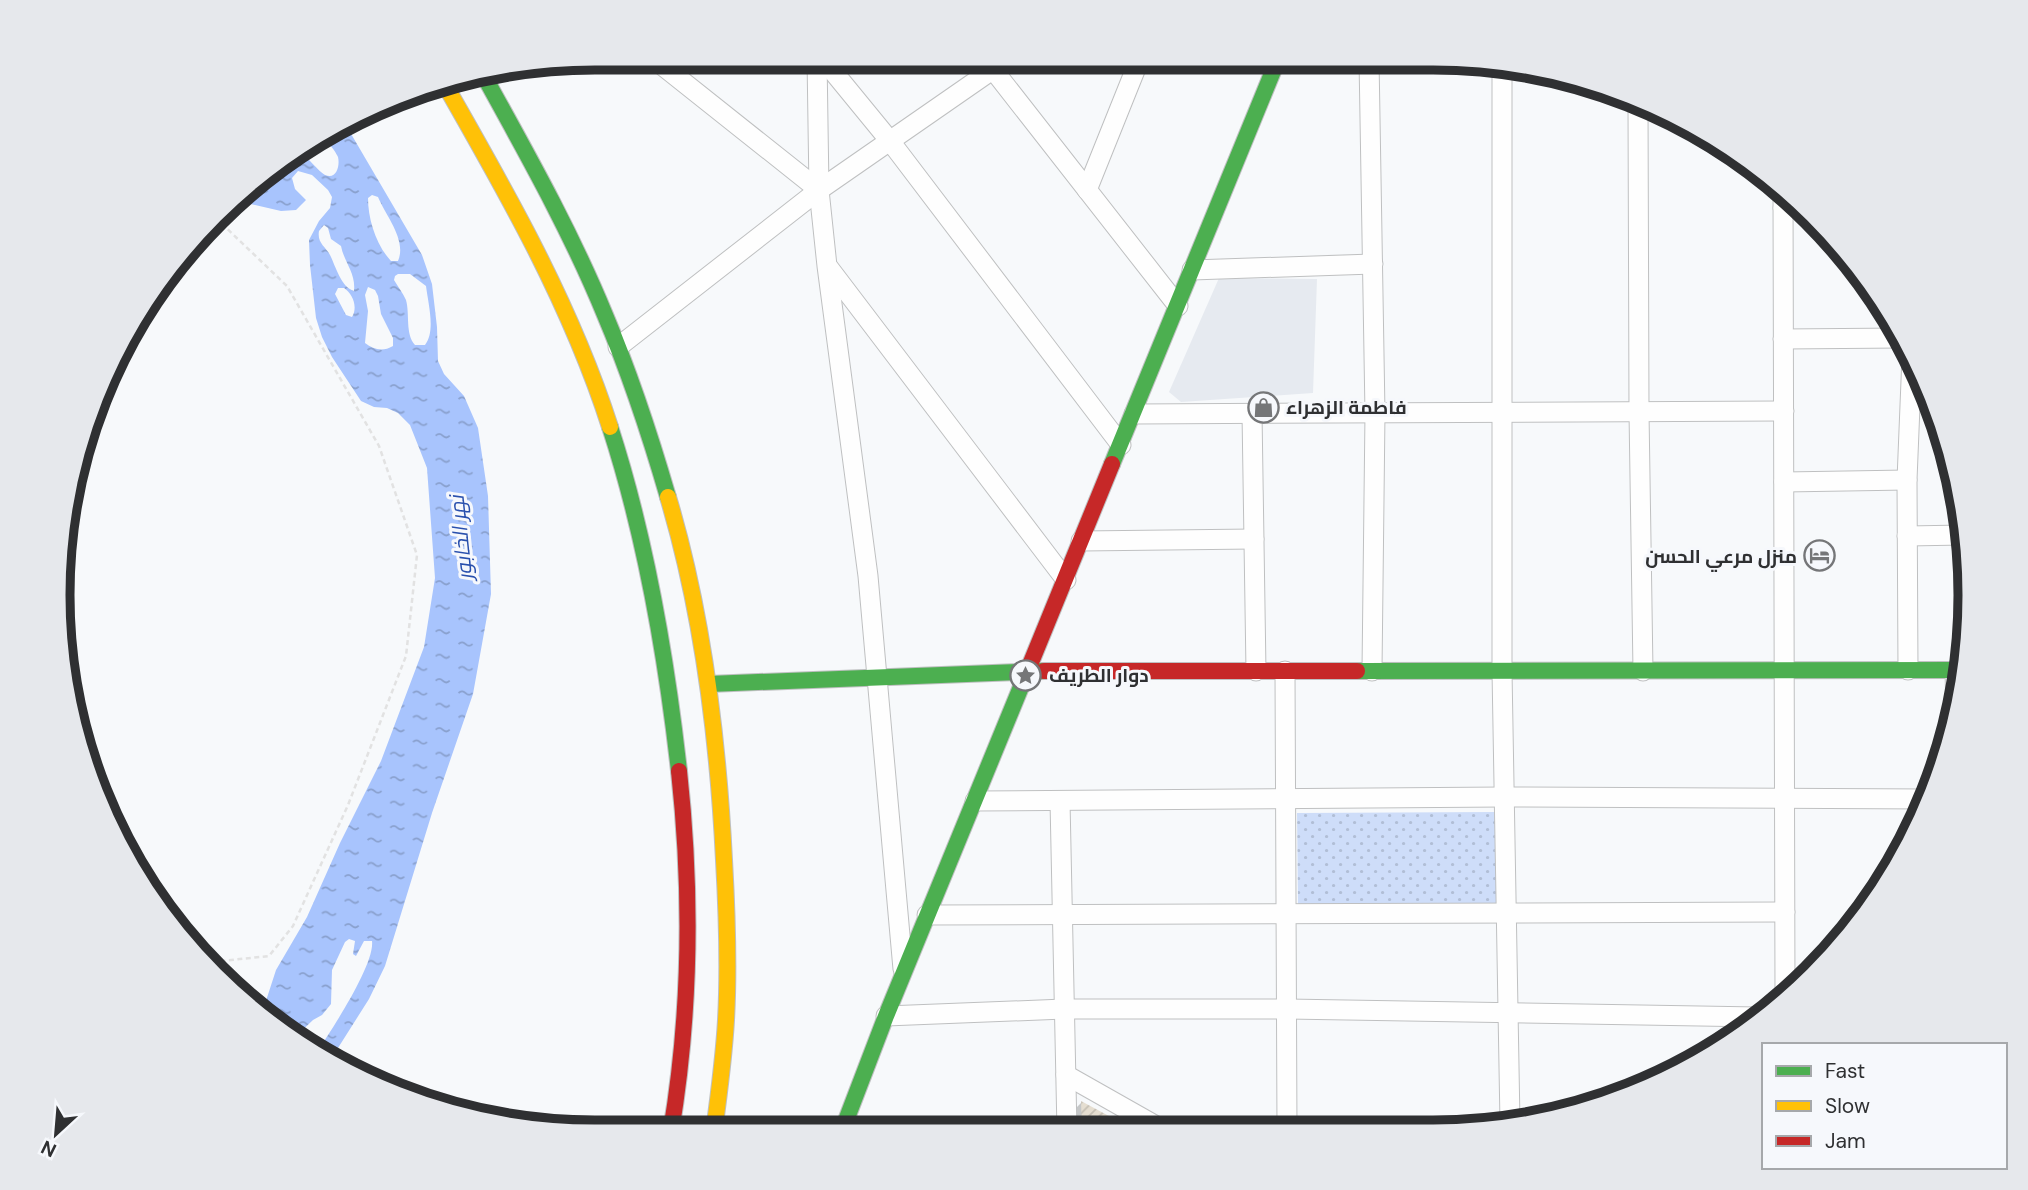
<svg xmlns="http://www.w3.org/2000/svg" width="2028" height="1190" viewBox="0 0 2028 1190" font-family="'DM Sans',Cairo,sans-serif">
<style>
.built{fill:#e6eaf0}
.park{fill:url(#park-dots)}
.water{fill:url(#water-ripples);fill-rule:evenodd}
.shadow{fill:#0003}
.building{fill:url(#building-hatch)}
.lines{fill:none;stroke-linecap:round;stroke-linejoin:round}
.street-casing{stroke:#bfc0c1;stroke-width:21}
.fast-casing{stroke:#bfc0c1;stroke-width:18}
.slow-casing{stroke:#bfc0c1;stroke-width:18}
.jam-casing{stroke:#bfc0c1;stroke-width:18}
.path{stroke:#e2e2e2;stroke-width:2.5;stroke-dasharray:5 3.5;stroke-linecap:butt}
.street{stroke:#fefefe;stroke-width:19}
.fast{stroke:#4caf50;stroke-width:16}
.slow{stroke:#ffc107;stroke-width:16}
.jam{stroke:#c62828;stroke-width:16}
.labels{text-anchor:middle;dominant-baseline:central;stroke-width:6;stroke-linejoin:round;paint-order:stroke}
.poi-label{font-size:19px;font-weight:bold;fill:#2f3032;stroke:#f6f8fc;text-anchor:start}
.water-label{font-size:21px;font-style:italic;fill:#2950ad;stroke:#f6f8fc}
.rim{fill:none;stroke:#2f3032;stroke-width:9}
</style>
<defs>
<pattern id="park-dots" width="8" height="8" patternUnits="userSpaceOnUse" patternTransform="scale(1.75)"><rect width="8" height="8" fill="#ceddf9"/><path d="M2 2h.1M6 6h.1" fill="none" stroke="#b1bed6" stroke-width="1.8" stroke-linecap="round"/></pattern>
<pattern id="water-ripples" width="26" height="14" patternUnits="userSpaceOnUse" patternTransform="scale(1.75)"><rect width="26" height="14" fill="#a8c4fd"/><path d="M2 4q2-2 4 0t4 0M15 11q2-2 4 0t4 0" fill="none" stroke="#89a0cd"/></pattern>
<pattern id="building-hatch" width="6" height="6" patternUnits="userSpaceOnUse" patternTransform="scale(1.75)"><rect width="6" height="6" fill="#e5ded1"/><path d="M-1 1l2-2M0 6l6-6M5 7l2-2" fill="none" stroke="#c5bfb4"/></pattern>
</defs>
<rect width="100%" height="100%" fill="#f7f9fb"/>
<polygon class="built" points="1219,278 1317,279 1313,393 1181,402 1169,392"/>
<polygon class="park" points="1495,812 1497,904 1298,906 1297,813"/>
<path class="water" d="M347 127 422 255 432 284 437 327 438 361 444 374 464 396 478 428 488 496 491 594 473 694 432 813 385 966 369 999 331 1059 317 1052C331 1031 375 964 372 941H364L356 956 353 954 355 941 349 939 345 942 332 970 331 1004 322 1015 313 1020 293 1039 263 1010 276 970 307 917 340 843 381 761 424 647 435 578 427 468 410 425 398 413 387 408 374 407 361 401 332 357 322 337 316 318 310 265 309 240 319 221 330 208 332 197 328 190 312 175 298 171 292 178 295 189 306 200 296 210 281 211 237 201 268 169 300 152C308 157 318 171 325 175 337 180 340 165 338 157 335 150 329 144 324 139ZM372 195 378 197C386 216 407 240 398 261H391C376 245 368 219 368 198ZM324 225 328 228 331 239 341 246C344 262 356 273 354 291 341 287 336 267 330 255 325 246 317 243 319 231ZM398 274H410L426 286C428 303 436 331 425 345H415C405 334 410 314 406 300 403 293 398 287 394 280L395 276ZM368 287 375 290 378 296 381 314 393 338V346C383 352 374 350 365 343L368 311 365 295ZM338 288H344C353 294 358 307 352 317L346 315 335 294Z"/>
<polygon class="shadow" points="1081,1103 1134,1131 1070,1131 1069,1115"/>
<polygon class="building" points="1081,1101 1137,1131 1082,1131"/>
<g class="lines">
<defs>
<g id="street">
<polyline points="653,58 819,190"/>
<polyline points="817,58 819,190 827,266 868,576 903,969"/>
<polyline points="822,58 890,141 1121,445"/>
<polyline points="984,58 1178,306"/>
<polyline points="1369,59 1375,413 1372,671"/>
<polyline points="1502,66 1502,671 1510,1123"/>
<polyline points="1638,102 1639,412 1643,671"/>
<polyline points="1087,190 1140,58"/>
<polyline points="1783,191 1785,996"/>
<polyline points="1783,208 1804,208"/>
<polyline points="829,268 1066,580"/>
<polyline points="1192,270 1373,264"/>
<polyline points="1783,339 1902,338"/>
<polyline points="618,347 819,190 992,70 1005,58"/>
<polyline points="1252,413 1256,671"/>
<polyline points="1134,414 1784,411"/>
<polyline points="1784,482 1907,480"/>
<polyline points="1907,536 1964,535"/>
<polyline points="1081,541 1254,539"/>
<polyline points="1908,670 1907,480 1912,356"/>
<polyline points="1955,670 1956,714"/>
<polyline points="1285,671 1287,1131"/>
<polyline points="975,801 1504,797 1930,799"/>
<polyline points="1060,801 1067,1131"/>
<polyline points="927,915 1785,912"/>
<polyline points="886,1016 1064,1009 1287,1009 1758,1017"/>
<polyline points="1066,1075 1165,1131"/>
</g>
<g id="fast">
<path d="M484 76C527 154 571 232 605 315 630 374 650 435 668 497"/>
<path d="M610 427C646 538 666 655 679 771"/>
<polyline points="1112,464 1278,59"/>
<polyline points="1357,671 1963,670"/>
<polyline points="709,684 1044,671"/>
<polyline points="842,1131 886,1016 1023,682"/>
</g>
<g id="slow">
<path d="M444 83C507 193 571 305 610 427"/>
<path d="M668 497C703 614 718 738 724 860 727 913 729 967 726 1020 724 1057 719 1094 714 1131"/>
</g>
<g id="jam">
<polyline points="1044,671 1357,671"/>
<polyline points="1023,682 1112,464"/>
<path d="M671 1131C691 1011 692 891 679 771"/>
</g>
</defs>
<use href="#street" class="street-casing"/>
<use href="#fast" class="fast-casing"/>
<use href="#slow" class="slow-casing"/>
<use href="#jam" class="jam-casing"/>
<polyline class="path" points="212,962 269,956 293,926 348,805 406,656 417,555 379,446 287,286 219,221"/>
<use href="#street" class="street"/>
<use href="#fast" class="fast"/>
<use href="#slow" class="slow"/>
<use href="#jam" class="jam"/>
</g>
<defs>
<symbol id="shop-ring" viewBox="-11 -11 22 22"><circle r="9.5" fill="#f6f8fc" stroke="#757678" stroke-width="1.5"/><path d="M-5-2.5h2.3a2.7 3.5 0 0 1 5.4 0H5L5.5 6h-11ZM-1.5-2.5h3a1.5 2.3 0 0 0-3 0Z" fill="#757678"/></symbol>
<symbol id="hotel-ring" viewBox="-11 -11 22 22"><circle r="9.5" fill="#f6f8fc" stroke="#757678" stroke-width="1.5"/><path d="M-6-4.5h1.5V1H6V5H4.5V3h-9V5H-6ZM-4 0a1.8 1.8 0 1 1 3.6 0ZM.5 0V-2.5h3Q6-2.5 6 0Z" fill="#757678"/></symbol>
<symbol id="sight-ring" viewBox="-11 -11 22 22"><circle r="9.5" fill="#f6f8fc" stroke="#757678" stroke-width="1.5"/><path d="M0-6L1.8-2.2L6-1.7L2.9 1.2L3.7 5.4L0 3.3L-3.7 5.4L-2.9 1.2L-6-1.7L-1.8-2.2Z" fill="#757678"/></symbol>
</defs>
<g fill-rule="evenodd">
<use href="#shop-ring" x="1246" y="390" width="35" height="35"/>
<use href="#hotel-ring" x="1802" y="538" width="35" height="35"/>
<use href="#sight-ring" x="1008" y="658" width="35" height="35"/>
</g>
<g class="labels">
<g class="poi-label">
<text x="1286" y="407">فاطمة الزهراء</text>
<text x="1797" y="556" text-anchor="end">منزل مرعي الحسن</text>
<text x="1049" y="675">دوار الطريف</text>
</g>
<g class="water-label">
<text transform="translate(461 538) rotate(-96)">نهر الخابور</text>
</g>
</g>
<path d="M0 0H2028V1190H0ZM595 70H1433A525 525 0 0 1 1958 595V595A525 525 0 0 1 1433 1120H595A525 525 0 0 1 70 595V595A525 525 0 0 1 595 70Z" fill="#e6e8ec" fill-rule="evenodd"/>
<path class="rim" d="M595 70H1433A525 525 0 0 1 1958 595V595A525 525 0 0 1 1433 1120H595A525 525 0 0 1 70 595V595A525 525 0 0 1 595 70Z"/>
<rect x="1762" y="1043" width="245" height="126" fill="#f6f8fc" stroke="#a6a8ab" stroke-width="2"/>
<rect x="1776" y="1066" width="35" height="10" fill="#4caf50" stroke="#a6a8ab" stroke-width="2"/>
<text x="1825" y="1078" font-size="21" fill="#2f3032">Fast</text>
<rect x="1776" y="1101" width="35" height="10" fill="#ffc107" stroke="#a6a8ab" stroke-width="2"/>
<text x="1825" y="1113" font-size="21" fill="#2f3032">Slow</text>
<rect x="1776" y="1136" width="35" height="10" fill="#c62828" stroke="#a6a8ab" stroke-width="2"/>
<text x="1825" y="1148" font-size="21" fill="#2f3032">Jam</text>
<g transform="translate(56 1134) rotate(206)" stroke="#f6f8fc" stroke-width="5" paint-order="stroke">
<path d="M0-5L12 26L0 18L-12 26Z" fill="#2f3032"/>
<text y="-10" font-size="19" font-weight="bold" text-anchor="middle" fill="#2f3032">N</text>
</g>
</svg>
